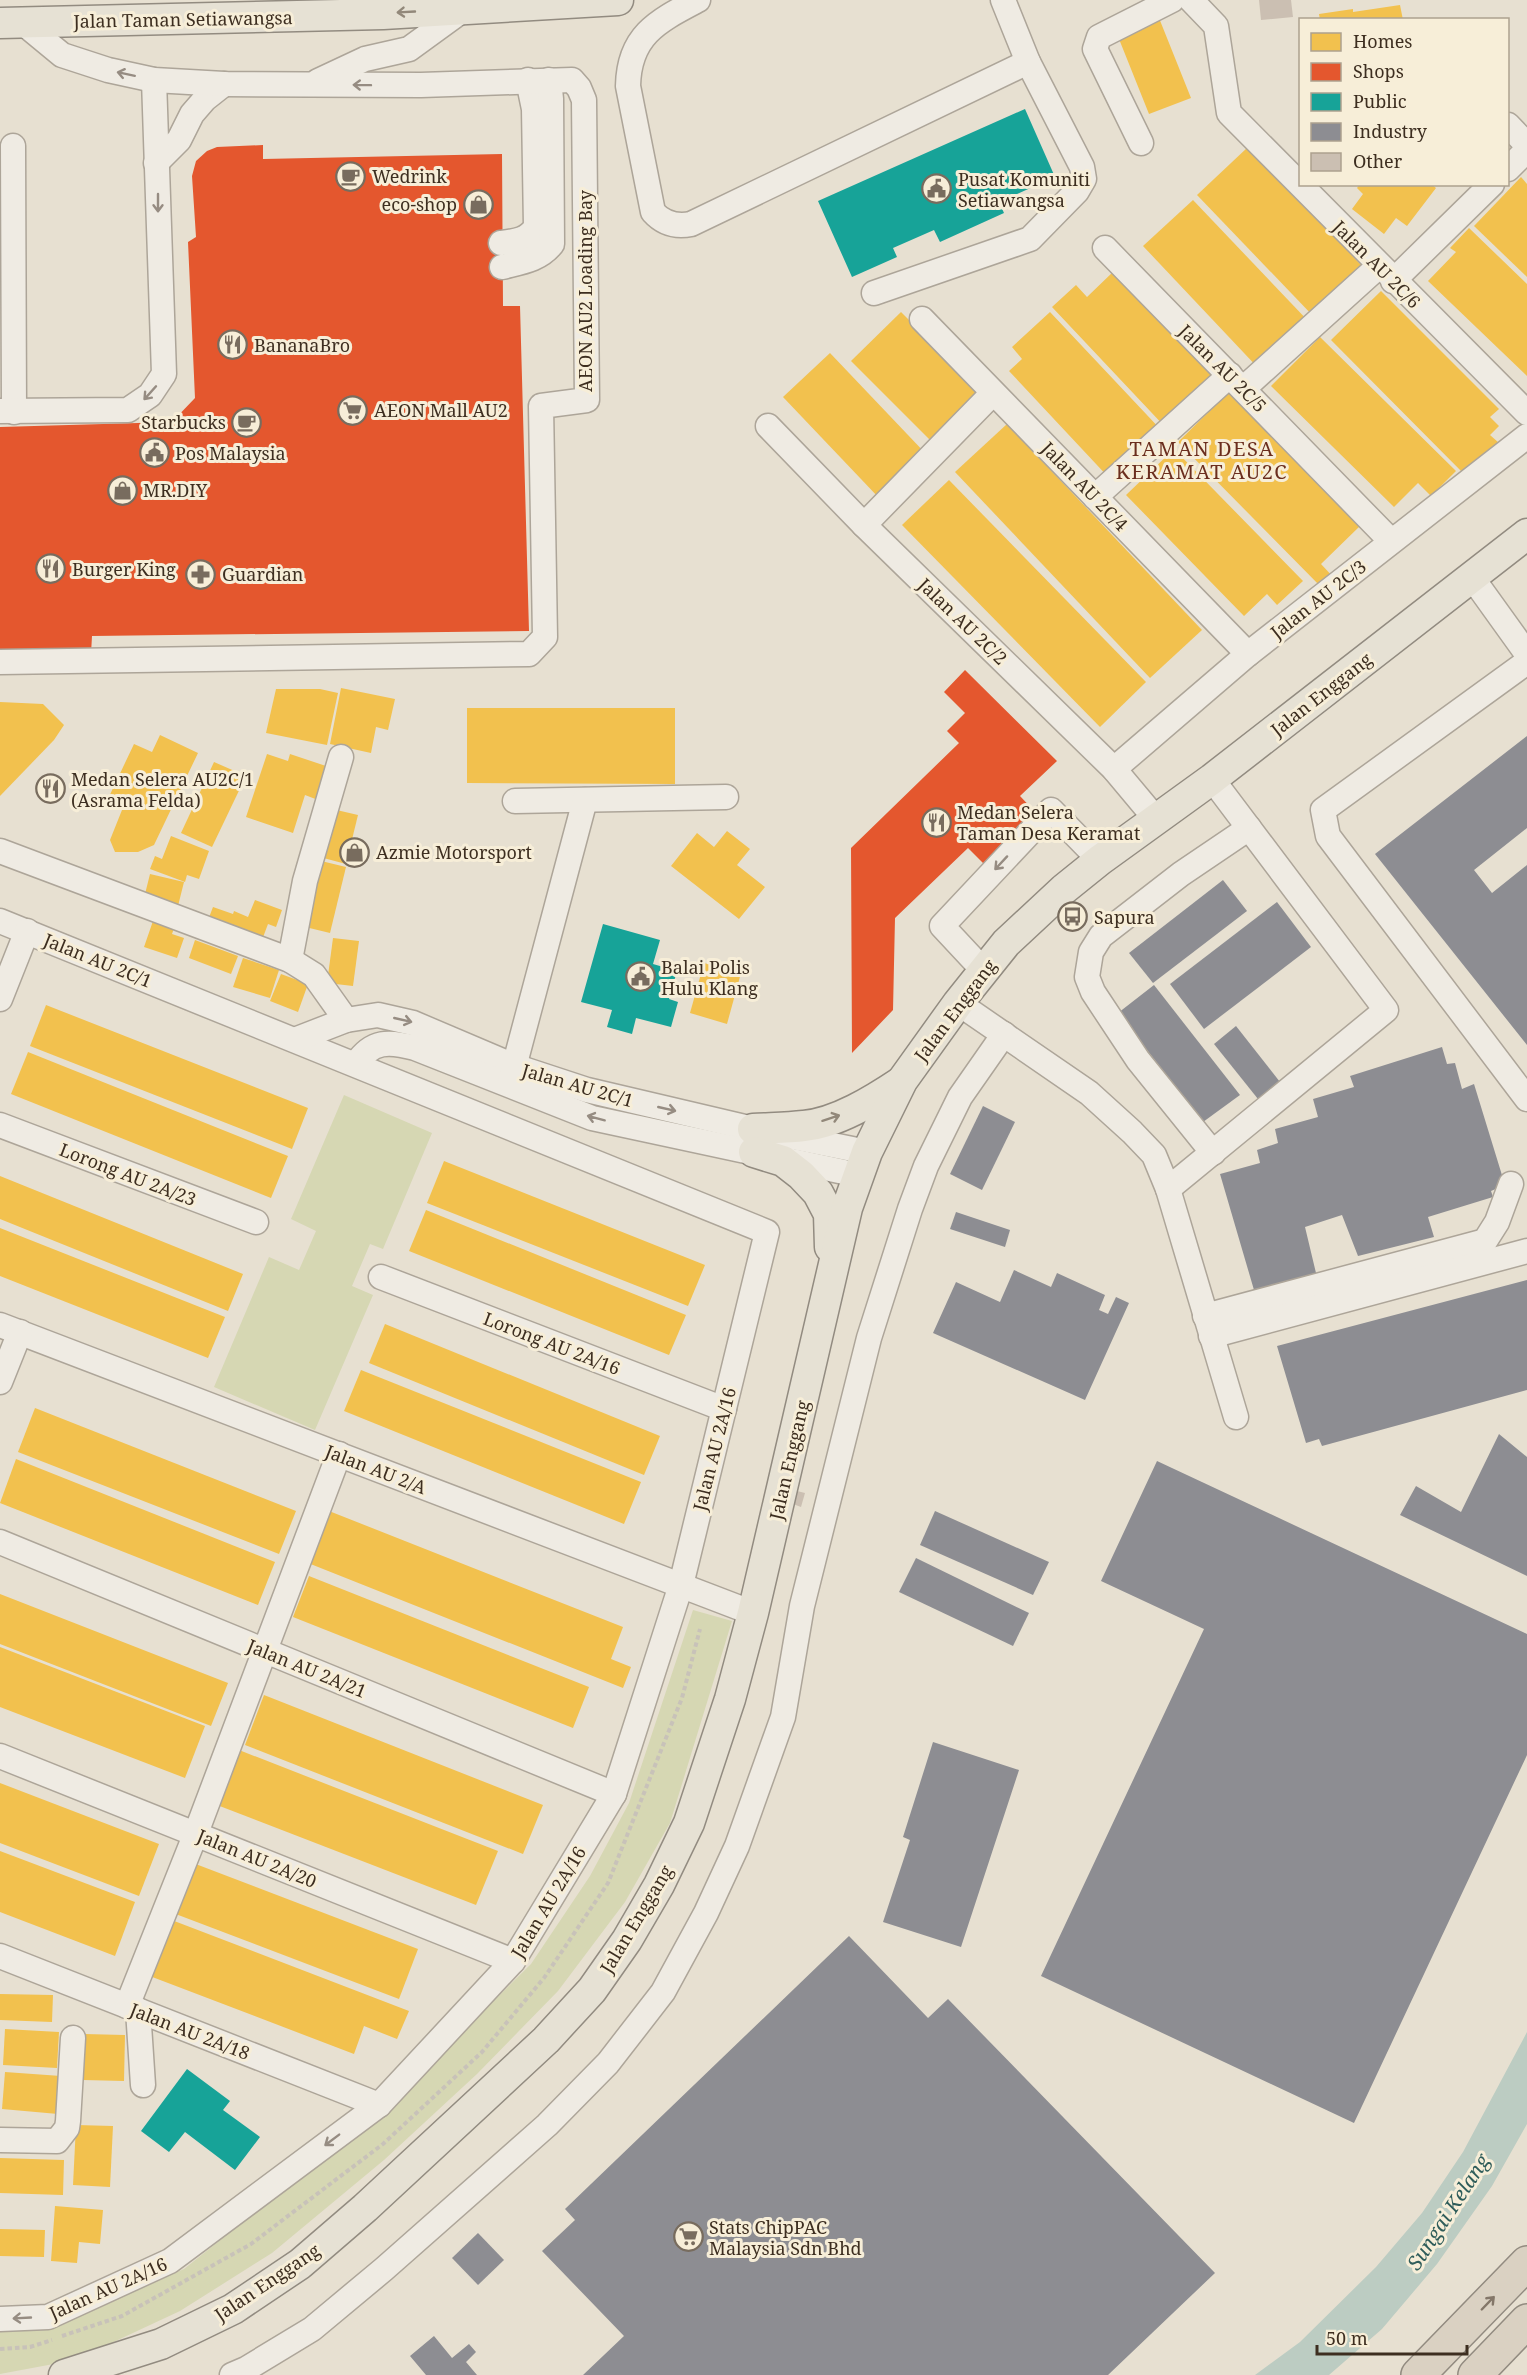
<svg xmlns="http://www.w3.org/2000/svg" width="1527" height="2375" viewBox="0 0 1527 2375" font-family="'Noto Serif',serif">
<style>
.green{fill:#d6d7b3}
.water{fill:#bcccc2}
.homes{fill:#f2c14e}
.shops{fill:#e4572e}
.public{fill:#17a398}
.industry{fill:#8d8d92}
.building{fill:#cbbfb2}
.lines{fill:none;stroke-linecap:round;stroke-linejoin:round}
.minor-casing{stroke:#ada599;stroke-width:27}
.major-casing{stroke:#928b80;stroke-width:33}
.highway-casing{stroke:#928b80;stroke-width:36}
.path{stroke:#c8c2b9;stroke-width:4;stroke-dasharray:4.5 3;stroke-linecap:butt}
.minor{stroke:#efebe3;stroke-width:24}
.major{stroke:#e6e1d4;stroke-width:30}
.highway{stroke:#dad1c2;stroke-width:33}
.oneway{stroke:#92887a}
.oneway2{stroke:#968c82}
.oneway3{stroke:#847769}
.labels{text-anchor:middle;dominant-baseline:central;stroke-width:6;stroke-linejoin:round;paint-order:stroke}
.street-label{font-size:18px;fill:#3d2e20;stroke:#f7eed8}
.poi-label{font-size:18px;fill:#3d2e20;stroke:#f7eed8;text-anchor:start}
.neighbourhood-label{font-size:20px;letter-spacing:1.5px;fill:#6b2e1e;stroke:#f7eed8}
.water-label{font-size:20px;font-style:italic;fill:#2f5d5a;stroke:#f7eed8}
</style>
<rect width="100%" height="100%" fill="#e7e0d1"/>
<g class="green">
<polygon points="344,1095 432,1133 383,1249 370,1244 352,1286 373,1295 315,1430 214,1387 269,1257 299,1270 316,1231 291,1219"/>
<polygon points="693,1610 732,1621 670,1823 625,1902 558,1991 477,2074 384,2160 272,2253 180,2311 75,2360 0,2374 0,2331 55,2325 184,2269 381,2112 531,1964 590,1876 629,1803"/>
</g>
<polygon class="water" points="1527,2032 1527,2124 1492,2186 1437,2264 1382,2329 1329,2375 1255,2375 1300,2342 1376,2267 1422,2213 1463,2152"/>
<g class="homes">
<polygon points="1400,5 1403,20 1320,20 1319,14 1353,9 1353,12"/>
<polygon points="1159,18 1191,98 1149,114 1117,34"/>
<polygon points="1248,147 1366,270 1315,318 1197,195"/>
<polygon points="1521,177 1527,184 1527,277 1474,226"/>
<polygon points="1360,184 1431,184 1436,188 1407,226 1396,218 1384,234 1352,209 1363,194 1357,188"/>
<polygon points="1193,200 1311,324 1261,371 1143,246"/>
<polygon points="1469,228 1527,284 1527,376 1428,281 1456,252 1450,248"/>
<polygon points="1114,271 1218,381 1167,429 1052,307 1076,285 1087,297"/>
<polygon points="1381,291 1499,409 1490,417 1499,426 1490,435 1499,443 1466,476 1331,340"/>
<polygon points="901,312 984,395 934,444 851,361"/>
<polygon points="1050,312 1163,432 1111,480 1009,371 1022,359 1012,347"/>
<polygon points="1320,337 1456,471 1431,496 1418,483 1394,507 1271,386"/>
<polygon points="830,353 927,455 880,499 783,397"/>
<polygon points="1229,392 1360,526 1321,564 1335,579 1324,590 1178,442"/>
<polygon points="1007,424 1202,630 1150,678 955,472"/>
<polygon points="1174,449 1303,581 1277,605 1267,594 1244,616 1126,495"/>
<polygon points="949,480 1146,682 1100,727 902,525"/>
<polygon points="341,688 395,699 388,730 376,727 371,753 330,744"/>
<polygon points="276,689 320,689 338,693 327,745 266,733"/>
<polygon points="0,702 43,704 64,725 54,740 0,796"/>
<polygon points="467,708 675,708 675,784 467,783"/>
<polygon points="160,735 198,753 154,845 138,852 115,852 110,840 122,810 106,803 134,744 152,752"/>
<polygon points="267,754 288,761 290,754 329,767 318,800 305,795 293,833 246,817"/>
<polygon points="214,762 246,776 212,847 181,833"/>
<polygon points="328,808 358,815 346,864 316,856"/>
<polygon points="727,831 750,849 737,865 765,887 739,919 671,866 697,833 714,847"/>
<polygon points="171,836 209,851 199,879 187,875 185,882 150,869 155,856 162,859"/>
<polygon points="313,859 346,867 330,933 297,925"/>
<polygon points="150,874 184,882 177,910 143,902"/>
<polygon points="255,900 282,910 276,927 268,924 259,948 205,928 213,907 233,914 234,911 248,917"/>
<polygon points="153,921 174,928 172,934 184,938 177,958 144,947"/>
<polygon points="333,938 359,941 353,986 327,983"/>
<polygon points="195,940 238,956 231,974 189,958"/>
<polygon points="243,958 279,970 270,998 233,987"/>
<polygon points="704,963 741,973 727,1024 690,1013"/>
<polygon points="281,974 308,984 298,1012 270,1001"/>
<polygon points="46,1005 308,1108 292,1149 30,1046"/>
<polygon points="28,1052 288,1156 271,1198 11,1094"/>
<polygon points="444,1161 705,1265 688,1306 427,1203"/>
<polygon points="0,1176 243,1274 228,1311 0,1219"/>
<polygon points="426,1210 686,1315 669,1355 409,1251"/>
<polygon points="0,1228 225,1317 208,1358 0,1276"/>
<polygon points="385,1324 660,1436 644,1475 369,1363"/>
<polygon points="361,1370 641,1482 624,1524 344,1411"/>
<polygon points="35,1408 296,1511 279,1554 18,1452"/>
<polygon points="16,1459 275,1562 258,1605 0,1503"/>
<polygon points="329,1511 623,1627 611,1659 631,1667 623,1688 308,1563"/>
<polygon points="309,1576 589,1687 573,1728 293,1617"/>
<polygon points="0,1594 228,1683 211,1726 0,1644"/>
<polygon points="0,1647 205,1726 185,1778 0,1707"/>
<polygon points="264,1695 543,1805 523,1854 245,1745"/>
<polygon points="239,1750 498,1851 476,1905 217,1805"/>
<polygon points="0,1783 159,1844 139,1896 0,1843"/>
<polygon points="0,1851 135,1902 115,1956 0,1912"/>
<polygon points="193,1863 418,1949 399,1999 173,1913"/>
<polygon points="169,1919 409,2011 397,2039 364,2026 354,2054 147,1975"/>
<polygon points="0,1994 53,1995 52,2022 0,2020"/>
<polygon points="5,2029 59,2032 57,2068 3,2065"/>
<polygon points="84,2034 125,2035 124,2081 83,2080"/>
<polygon points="5,2072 61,2076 58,2114 2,2109"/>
<polygon points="76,2125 113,2126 110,2187 73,2185"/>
<polygon points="0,2158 64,2160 63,2195 0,2193"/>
<polygon points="55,2206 103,2210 100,2244 79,2242 77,2263 51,2261"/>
<polygon points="0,2229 45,2230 44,2257 0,2256"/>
</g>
<g class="shops">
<polygon points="263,145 263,159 502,154 503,306 520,306 529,631 92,636 91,654 0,656 0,427 172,422 195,398 188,242 196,237 192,176 196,161 207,151 217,147"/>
<polygon points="965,670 1057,761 1020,796 1038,815 986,866 968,848 895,918 893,1010 852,1053 851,848 959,743 947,731 965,713 944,692"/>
</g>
<g class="public">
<polygon points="1025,109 1055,177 999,202 1004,213 940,242 934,230 893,248 897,257 852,277 818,201"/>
<polygon points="603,924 660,940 653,964 677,971 669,999 678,1002 671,1027 636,1018 632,1034 607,1027 612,1010 581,1002"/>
<polygon points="187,2069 230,2101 223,2110 260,2137 235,2170 185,2132 169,2152 141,2131"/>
</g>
<g class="industry">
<polygon points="1527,736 1527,828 1474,870 1492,893 1527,865 1527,1045 1375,854"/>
<polygon points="1223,880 1247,911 1153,983 1129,953"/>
<polygon points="1277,902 1311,947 1204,1029 1170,984"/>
<polygon points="1154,985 1240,1095 1203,1122 1118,1013"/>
<polygon points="1236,1026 1280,1082 1258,1099 1214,1044"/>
<polygon points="1442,1047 1447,1064 1455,1063 1462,1089 1474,1084 1505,1185 1491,1191 1493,1197 1428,1217 1434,1237 1358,1256 1342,1215 1305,1227 1316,1273 1254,1290 1220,1174 1260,1163 1257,1150 1278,1143 1275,1129 1318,1117 1313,1099 1354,1087 1350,1076"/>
<polygon points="983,1106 1015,1122 982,1190 950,1174"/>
<polygon points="956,1212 1010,1230 1005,1247 950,1229"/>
<polygon points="1014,1270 1051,1287 1057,1273 1105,1295 1099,1310 1108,1314 1116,1297 1129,1303 1085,1400 933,1333 956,1282 1000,1302"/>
<polygon points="1527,1280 1527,1390 1322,1446 1319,1439 1306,1443 1277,1346"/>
<polygon points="1499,1434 1527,1457 1527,1576 1400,1515 1416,1486 1461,1512"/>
<polygon points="1157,1461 1527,1634 1527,1755 1354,2123 1041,1976 1204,1629 1101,1581"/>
<polygon points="935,1511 1049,1562 1033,1595 920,1545"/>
<polygon points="916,1558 1029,1613 1013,1646 899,1592"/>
<polygon points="933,1742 1019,1770 961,1947 883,1922 910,1840 903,1837"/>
<polygon points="849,1936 928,2018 948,1999 1215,2273 1108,2375 583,2375 624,2336 542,2251 575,2220 565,2209"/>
<polygon points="478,2233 504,2260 478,2285 452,2258"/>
<polygon points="434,2336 452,2358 469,2344 476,2352 466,2362 477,2375 426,2375 410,2356"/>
</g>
<g class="building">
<polygon points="1259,0 1291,0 1293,17 1261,20"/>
<polygon points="797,1491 805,1493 801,1507 793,1504"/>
</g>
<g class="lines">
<defs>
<g id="minor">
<path d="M698 0C658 21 629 35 628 86L653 212C663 223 676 227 691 224L1028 62"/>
<polyline points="1191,0 1216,26 1229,113 1527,413"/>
<polyline points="318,81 365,59 409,49 464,9"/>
<polyline points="1508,125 1527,145"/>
<polyline points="1141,143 1095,49 1099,37 1172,0"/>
<polyline points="13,146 14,412"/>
<polyline points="156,163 179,140 192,114 205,99 224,84"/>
<polyline points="1508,169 1527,150"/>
<path d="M501 243C517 241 527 240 536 227L534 109 528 80"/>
<polyline points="1105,248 1391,541"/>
<path d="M502 267C522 262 539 260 552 244L551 99 549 80"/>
<polyline points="1393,281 1492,184"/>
<polyline points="874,293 1030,239 1077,191 1084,179 1082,167 1028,62 1003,0"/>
<polyline points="922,319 1248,654"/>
<polyline points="1244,388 1379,266"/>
<polyline points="0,411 128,410 150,395 164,374 154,80"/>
<polyline points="768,426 864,525 1114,769 1155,818"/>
<polyline points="1095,497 1230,375"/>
<polyline points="864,525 993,393"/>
<polyline points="1471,576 1527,654"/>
<polyline points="0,662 529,654 545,637 541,406 587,400 584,100 579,88 572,80 421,85 224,84 154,80 108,70 62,55 22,22"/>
<polyline points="1527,662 1323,810 1328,836 1527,1099"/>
<polyline points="1114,769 1248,654 1527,436"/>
<polyline points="515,801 726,797"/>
<polyline points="0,851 290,960 314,975 346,1020"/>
<polyline points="0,921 767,1232 681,1585 614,1794 513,1961 379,2105 170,2261 48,2317 0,2319"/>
<polyline points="290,960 305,881 341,757"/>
<polyline points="984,971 942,926 1051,810 1100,860"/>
<polyline points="0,999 27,931"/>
<polyline points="958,1003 1089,1093 1132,1132 1154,1155 1168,1189 1236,1417"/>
<polyline points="297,1039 346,1020 378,1015 413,1023 514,1066 587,1090 753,1129 867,1152"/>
<path d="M356 1064C372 1040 389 1041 415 1048L592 1118 858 1175"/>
<polyline points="510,1082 585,800"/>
<polyline points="0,1125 256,1222"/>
<polyline points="1213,1153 1138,1060 1093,992 1087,977 1091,952 1101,936 1181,874 1249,828"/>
<polyline points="1168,1189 1386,1010 1212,779"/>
<polyline points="381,1277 724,1409"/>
<polyline points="1205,1316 1485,1241 1497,1222 1511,1184"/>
<polyline points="0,1325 753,1613"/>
<polyline points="1211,1336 1527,1251"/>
<polyline points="0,1382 20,1332"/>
<polyline points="0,1542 614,1794"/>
<polyline points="0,1756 513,1961"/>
<polyline points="0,1956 379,2105"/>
<polyline points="127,2006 196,1833 339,1454"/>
<polyline points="138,2010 143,2085"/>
<polyline points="0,2140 57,2141 67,2128 68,2121 73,2038"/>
<polyline points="232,2375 246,2369 312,2329 384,2269 547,2125 608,2063 663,1992 706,1913 737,1846 783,1717 802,1606 869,1338 910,1209 926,1166 960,1097 1004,1034"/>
</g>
<g id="major">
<polyline points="0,23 383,14 618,0"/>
<path d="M753 1129C770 1128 787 1128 804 1126 837 1123 874 1100 901 1082"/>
<polyline points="754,1152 783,1161 801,1175 818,1193 829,1214 830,1247"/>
<polyline points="64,2375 161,2344 233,2309 300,2264 365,2208 546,2040 592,1990 627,1940 659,1885 689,1823 730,1699 753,1613 847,1208 867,1152 902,1081 958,1003 1006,943 1064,889 1100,860 1212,779 1527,534"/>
</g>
<g id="highway">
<polyline points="1418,2375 1527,2263"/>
<polyline points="1475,2375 1527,2321"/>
</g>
</defs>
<use href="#minor" class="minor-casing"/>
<use href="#major" class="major-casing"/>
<use href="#highway" class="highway-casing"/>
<g class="path">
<polyline points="62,2336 122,2316 251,2244 383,2144 482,2052 544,1978 608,1883 682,1698 700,1629"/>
<polyline points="0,2349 30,2347 52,2340"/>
</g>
<use href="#minor" class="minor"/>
<use href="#major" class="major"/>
<use href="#highway" class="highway"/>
</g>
<defs><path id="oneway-shaft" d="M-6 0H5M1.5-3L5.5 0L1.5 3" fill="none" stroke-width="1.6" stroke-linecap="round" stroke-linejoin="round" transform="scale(1.5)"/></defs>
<g class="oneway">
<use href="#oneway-shaft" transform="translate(406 12) rotate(177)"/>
<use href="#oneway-shaft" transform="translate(831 1118) rotate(-18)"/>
</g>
<g class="oneway2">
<use href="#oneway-shaft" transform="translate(126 74) rotate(-168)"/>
<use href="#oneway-shaft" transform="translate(362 85) rotate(-179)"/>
<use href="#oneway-shaft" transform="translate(158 203) rotate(90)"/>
<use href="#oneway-shaft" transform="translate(150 393) rotate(132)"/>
<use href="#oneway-shaft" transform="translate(1001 863) rotate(133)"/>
<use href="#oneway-shaft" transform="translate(403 1020) rotate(13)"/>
<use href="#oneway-shaft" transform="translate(667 1109) rotate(13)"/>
<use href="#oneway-shaft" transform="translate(596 1118) rotate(-165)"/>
<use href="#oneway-shaft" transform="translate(332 2140) rotate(143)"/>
<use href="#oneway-shaft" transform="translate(22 2318) rotate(177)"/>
</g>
<use class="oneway3" href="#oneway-shaft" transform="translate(1488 2303) rotate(-46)"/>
<defs>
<symbol id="cafe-ring" viewBox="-11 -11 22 22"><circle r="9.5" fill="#f7eed8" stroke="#786c5e" stroke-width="1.5"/><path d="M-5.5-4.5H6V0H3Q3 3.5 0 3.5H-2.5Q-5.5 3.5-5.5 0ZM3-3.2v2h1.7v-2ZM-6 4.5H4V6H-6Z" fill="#786c5e"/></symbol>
<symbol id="civic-ring" viewBox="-11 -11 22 22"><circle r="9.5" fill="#f7eed8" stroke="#786c5e" stroke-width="1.5"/><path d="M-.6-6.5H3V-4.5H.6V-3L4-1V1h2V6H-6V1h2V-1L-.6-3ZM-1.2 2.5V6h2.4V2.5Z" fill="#786c5e"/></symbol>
<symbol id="shop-ring" viewBox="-11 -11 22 22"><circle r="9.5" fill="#f7eed8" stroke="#786c5e" stroke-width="1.5"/><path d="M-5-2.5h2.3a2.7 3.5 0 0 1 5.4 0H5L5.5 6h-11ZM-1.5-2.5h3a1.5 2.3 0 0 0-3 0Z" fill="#786c5e"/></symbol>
<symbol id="restaurant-ring" viewBox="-11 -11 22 22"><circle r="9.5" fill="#f7eed8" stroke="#786c5e" stroke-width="1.5"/><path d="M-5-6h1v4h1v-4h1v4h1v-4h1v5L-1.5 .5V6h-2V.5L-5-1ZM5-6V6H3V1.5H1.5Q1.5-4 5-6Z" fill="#786c5e"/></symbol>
<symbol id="supermarket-ring" viewBox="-11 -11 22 22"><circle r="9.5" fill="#f7eed8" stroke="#786c5e" stroke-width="1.5"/><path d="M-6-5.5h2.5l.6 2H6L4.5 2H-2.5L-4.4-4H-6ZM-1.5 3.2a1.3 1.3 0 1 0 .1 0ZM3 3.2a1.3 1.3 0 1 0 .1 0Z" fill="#786c5e"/></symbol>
<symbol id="pharmacy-ring" viewBox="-11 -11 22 22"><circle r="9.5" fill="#f7eed8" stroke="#786c5e" stroke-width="1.5"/><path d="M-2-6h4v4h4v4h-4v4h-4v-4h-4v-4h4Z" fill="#786c5e"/></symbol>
<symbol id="bus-ring" viewBox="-11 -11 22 22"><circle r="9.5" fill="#f7eed8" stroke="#786c5e" stroke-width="1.5"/><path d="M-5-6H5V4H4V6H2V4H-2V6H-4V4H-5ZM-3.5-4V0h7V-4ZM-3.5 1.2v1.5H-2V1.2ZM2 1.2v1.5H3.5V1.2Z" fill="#786c5e"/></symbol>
</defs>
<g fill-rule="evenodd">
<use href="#cafe-ring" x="334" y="160" width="33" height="33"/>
<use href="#civic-ring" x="920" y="172" width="33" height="33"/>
<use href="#shop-ring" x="462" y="188" width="33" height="33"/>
<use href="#restaurant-ring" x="216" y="328" width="33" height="33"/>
<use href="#supermarket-ring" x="336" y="394" width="33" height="33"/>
<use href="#cafe-ring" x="230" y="406" width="33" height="33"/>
<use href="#civic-ring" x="138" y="436" width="33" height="33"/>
<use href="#shop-ring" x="106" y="474" width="33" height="33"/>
<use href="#restaurant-ring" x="34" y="552" width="33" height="33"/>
<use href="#pharmacy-ring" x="184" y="558" width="33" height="33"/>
<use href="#restaurant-ring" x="34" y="772" width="33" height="33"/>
<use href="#restaurant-ring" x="920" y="806" width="33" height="33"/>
<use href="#shop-ring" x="338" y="836" width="33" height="33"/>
<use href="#bus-ring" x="1056" y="900" width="33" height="33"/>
<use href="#civic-ring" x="624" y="960" width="33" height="33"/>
<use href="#supermarket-ring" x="672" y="2220" width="33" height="33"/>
</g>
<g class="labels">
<g class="street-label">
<text transform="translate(183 19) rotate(-1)">Jalan Taman Setiawangsa</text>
<text transform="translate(1377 264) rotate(45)">Jalan AU 2C/6</text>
<text transform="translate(585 291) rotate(-90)">AEON AU2 Loading Bay</text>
<text transform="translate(1223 368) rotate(45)">Jalan AU 2C/5</text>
<text transform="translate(1085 486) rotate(46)">Jalan AU 2C/4</text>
<text transform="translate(1318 599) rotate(-38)">Jalan AU 2C/3</text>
<text transform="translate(963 621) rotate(44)">Jalan AU 2C/2</text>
<text transform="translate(1321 694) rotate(-38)">Jalan Enggang</text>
<text transform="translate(98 960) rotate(22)">Jalan AU 2C/1</text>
<text transform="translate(955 1010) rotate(-53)">Jalan Enggang</text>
<text transform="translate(578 1085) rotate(16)">Jalan AU 2C/1</text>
<text transform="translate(128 1174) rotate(21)">Lorong AU 2A/23</text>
<text transform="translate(552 1343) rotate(21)">Lorong AU 2A/16</text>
<text transform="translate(714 1449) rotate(-76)">Jalan AU 2A/16</text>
<text transform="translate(789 1460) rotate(-77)">Jalan Enggang</text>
<text transform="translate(376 1469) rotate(21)">Jalan AU 2/A</text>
<text transform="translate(307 1668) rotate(22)">Jalan AU 2A/21</text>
<text transform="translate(257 1858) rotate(22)">Jalan AU 2A/20</text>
<text transform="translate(548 1902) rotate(-59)">Jalan AU 2A/16</text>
<text transform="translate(636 1919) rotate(-59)">Jalan Enggang</text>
<text transform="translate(190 2031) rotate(21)">Jalan AU 2A/18</text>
<text transform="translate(267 2282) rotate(-34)">Jalan Enggang</text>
<text transform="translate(108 2288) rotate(-24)">Jalan AU 2A/16</text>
</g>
<g class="poi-label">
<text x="372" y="176">Wedrink</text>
<text x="958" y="179">Pusat Komuniti<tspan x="958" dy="21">Setiawangsa</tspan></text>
<text x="457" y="204" text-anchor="end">eco-shop</text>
<text x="254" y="345">BananaBro</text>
<text x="374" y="410">AEON Mall AU2</text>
<text x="226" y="422" text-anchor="end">Starbucks</text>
<text x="175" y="453">Pos Malaysia</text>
<text x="143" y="490">MR.DIY</text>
<text x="72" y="569">Burger King</text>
<text x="222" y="574">Guardian</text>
<text x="71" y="779">Medan Selera AU2C/1<tspan x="71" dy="21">(Asrama Felda)</tspan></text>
<text x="957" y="812">Medan Selera<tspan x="957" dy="21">Taman Desa Keramat</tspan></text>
<text x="376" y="852">Azmie Motorsport</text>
<text x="1094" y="917">Sapura</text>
<text x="661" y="967">Balai Polis<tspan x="661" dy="21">Hulu Klang</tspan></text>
<text x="709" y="2227">Stats ChipPAC<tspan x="709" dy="21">Malaysia Sdn Bhd</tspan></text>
</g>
<g class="neighbourhood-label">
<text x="1202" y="448">TAMAN DESA<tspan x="1202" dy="23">KERAMAT AU2C</tspan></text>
</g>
<g class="water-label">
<text transform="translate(1448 2212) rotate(-57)">Sungai Kelang</text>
</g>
</g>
<rect x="1299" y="18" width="210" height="168" fill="#f7eed8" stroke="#ada18e" stroke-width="1.5"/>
<rect x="1311" y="33" width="30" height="18" fill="#f2c14e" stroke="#ada18e" stroke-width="1.5"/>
<text x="1353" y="48" font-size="18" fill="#3d2e20">Homes</text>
<rect x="1311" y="63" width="30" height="18" fill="#e4572e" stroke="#ada18e" stroke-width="1.5"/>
<text x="1353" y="78" font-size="18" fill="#3d2e20">Shops</text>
<rect x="1311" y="93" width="30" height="18" fill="#17a398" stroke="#ada18e" stroke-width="1.5"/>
<text x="1353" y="108" font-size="18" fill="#3d2e20">Public</text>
<rect x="1311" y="123" width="30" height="18" fill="#8d8d92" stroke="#ada18e" stroke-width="1.5"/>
<text x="1353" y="138" font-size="18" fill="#3d2e20">Industry</text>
<rect x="1311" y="153" width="30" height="18" fill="#cbbfb2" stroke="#ada18e" stroke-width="1.5"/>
<text x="1353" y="168" font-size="18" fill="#3d2e20">Other</text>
<path d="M1317 2345v9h150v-9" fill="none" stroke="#3d2e20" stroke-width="3"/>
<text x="1326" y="2345" font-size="18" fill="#3d2e20" stroke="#f7eed8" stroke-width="4.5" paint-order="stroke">50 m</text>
</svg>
